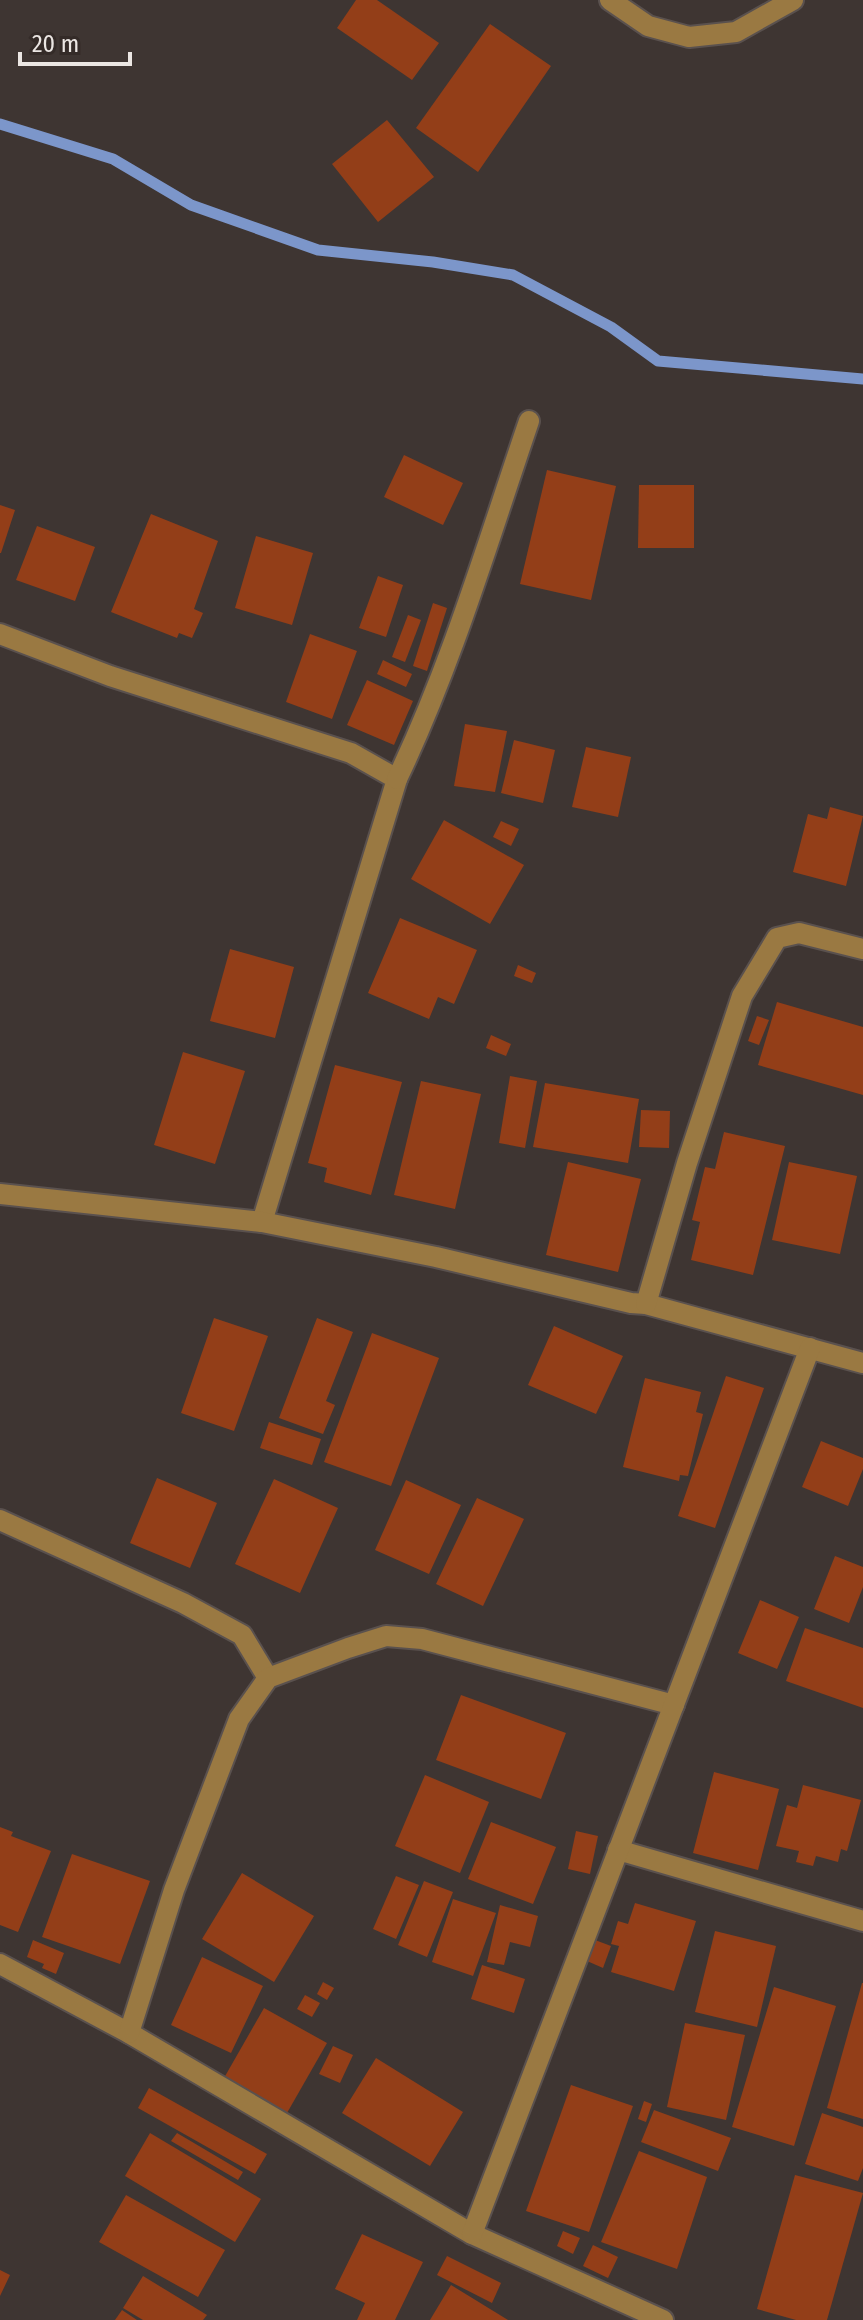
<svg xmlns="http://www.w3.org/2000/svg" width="863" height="2320" viewBox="0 0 863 2320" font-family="'Fira Sans Condensed',sans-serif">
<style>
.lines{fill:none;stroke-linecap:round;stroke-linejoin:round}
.stream{stroke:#7c96ca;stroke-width:11}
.building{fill:#933e18}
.minor-casing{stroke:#5a514e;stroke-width:24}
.minor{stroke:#9a7942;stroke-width:20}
</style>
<rect width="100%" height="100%" fill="#3e3532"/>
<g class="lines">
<polyline class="stream" points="0,124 113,159 191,205 318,250 433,262 513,275 611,327 658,361 863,379"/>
</g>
<g class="building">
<polygon points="356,0 377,0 439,43 412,80 337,28"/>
<polygon points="490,24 551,66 478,172 416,128"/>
<polygon points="387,120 434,177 378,222 332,164"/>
<polygon points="404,455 463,483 443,525 384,497"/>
<polygon points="547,470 616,486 591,600 520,584"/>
<polygon points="639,485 694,485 694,548 638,548"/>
<polygon points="0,505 15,510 1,553 0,553"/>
<polygon points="151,514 218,541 194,609 203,613 192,638 179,633 177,638 111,612"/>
<polygon points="37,526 95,547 75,601 16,580"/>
<polygon points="256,536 313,553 292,625 235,608"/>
<polygon points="378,576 403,585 386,637 359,628"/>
<polygon points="433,603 447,608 427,671 413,666"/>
<polygon points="408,615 421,620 405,662 392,657"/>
<polygon points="310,634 357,651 332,719 286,702"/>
<polygon points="383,660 412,674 406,687 377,674"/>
<polygon points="367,680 413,701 394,745 347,725"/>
<polygon points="465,724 507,731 495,792 454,786"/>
<polygon points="514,740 555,750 543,803 501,793"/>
<polygon points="586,747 631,757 618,817 572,807"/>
<polygon points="830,807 863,816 846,886 793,872 808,814 827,819"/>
<polygon points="444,820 524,865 490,924 411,879"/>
<polygon points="501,821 519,829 511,846 493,837"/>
<polygon points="400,918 477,950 454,1004 438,997 429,1019 368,993"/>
<polygon points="230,949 294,967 275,1038 210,1021"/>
<polygon points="518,965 536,973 532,983 514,976"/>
<polygon points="777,1002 863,1027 863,1095 758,1065"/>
<polygon points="757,1016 769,1020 759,1045 748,1041"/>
<polygon points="491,1035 511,1044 506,1056 486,1048"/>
<polygon points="183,1052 245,1071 215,1164 154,1145"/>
<polygon points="335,1065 402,1082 371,1195 324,1182 327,1168 308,1163"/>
<polygon points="510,1076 537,1081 525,1148 499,1143"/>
<polygon points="421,1081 481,1094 455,1209 394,1195"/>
<polygon points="545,1083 639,1099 628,1163 533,1147"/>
<polygon points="641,1110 670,1111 669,1148 639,1147"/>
<polygon points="724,1132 785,1146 753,1275 691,1260 700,1222 692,1220 705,1167 715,1169"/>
<polygon points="568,1162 641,1179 618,1272 546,1255"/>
<polygon points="789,1162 857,1176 840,1254 772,1240"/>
<polygon points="214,1318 268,1336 234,1431 181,1413"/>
<polygon points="317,1318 353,1332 326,1401 335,1405 323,1434 279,1418"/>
<polygon points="554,1326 623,1356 596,1414 528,1385"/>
<polygon points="372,1333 439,1358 391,1486 324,1462"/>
<polygon points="726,1376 764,1388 715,1528 678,1516"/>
<polygon points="645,1378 701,1392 696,1412 703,1414 688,1476 680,1475 679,1481 623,1467"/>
<polygon points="269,1422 321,1439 312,1465 260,1448"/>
<polygon points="821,1441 863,1458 863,1469 848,1506 802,1487"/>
<polygon points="157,1478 217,1503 190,1568 130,1543"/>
<polygon points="274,1479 338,1508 300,1593 235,1564"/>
<polygon points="406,1480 461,1505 429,1574 375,1550"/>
<polygon points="477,1498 524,1519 483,1606 436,1584"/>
<polygon points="835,1556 863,1567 863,1587 849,1623 814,1609"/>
<polygon points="760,1600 799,1617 777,1669 738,1653"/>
<polygon points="805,1628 863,1648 863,1708 786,1681"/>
<polygon points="461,1695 566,1733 541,1799 436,1760"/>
<polygon points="714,1772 779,1789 758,1870 693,1853"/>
<polygon points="425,1775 489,1802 460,1873 395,1846"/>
<polygon points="803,1785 861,1800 847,1851 841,1849 838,1862 816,1856 813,1866 796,1862 799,1851 776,1846 787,1805 797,1808"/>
<polygon points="491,1822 556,1847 533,1904 468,1879"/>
<polygon points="0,1827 13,1832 11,1836 51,1851 18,1932 0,1925"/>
<polygon points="576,1831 598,1836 590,1874 568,1869"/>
<polygon points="72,1854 150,1881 120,1964 42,1937"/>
<polygon points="242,1873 314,1916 274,1982 202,1939"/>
<polygon points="396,1876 419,1885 396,1939 373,1929"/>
<polygon points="424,1881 453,1892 427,1957 398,1945"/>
<polygon points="453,1899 496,1913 473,1976 432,1962"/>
<polygon points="635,1903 696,1921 674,1991 611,1972 619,1946 611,1944 618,1921 628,1924"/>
<polygon points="500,1905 538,1916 530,1947 510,1942 504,1965 487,1962"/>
<polygon points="715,1931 776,1946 757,2027 695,2012"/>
<polygon points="33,1940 64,1953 56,1974 42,1968 44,1964 27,1957"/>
<polygon points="595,1940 611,1946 603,1968 587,1961"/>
<polygon points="202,1957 263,1986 231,2053 171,2025"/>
<polygon points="482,1965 525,1979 514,2013 471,1999"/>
<polygon points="323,1982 334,1988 327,2000 317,1994"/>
<polygon points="862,1983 863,1983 863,2119 827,2108"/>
<polygon points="774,1987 836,2006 794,2146 732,2127"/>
<polygon points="305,1995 320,2003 312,2017 297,2009"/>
<polygon points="264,2008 327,2043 287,2113 224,2078"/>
<polygon points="685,2023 745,2035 726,2120 667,2107"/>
<polygon points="333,2046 353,2055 340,2083 319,2074"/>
<polygon points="376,2058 463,2112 430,2166 342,2113"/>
<polygon points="571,2085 633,2106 589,2232 526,2211"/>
<polygon points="149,2088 267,2154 255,2174 138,2108"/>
<polygon points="644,2101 652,2104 646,2122 638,2119"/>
<polygon points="654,2110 731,2138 718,2171 641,2142"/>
<polygon points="822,2113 863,2127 863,2168 858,2181 805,2164"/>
<polygon points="150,2133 261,2199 235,2242 125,2176"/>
<polygon points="177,2133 243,2172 238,2180 171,2141"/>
<polygon points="639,2151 707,2177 677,2269 601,2242"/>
<polygon points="795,2175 863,2193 827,2320 796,2320 757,2309"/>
<polygon points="126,2195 225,2250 198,2297 99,2242"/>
<polygon points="563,2231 580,2238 573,2254 557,2246"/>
<polygon points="362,2234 423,2262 395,2320 357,2320 365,2303 335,2289"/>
<polygon points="593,2245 618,2257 608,2278 583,2266"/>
<polygon points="447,2256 501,2283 492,2303 437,2275"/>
<polygon points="0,2270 10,2275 0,2296"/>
<polygon points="143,2276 207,2315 203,2320 143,2320 123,2308"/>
<polygon points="451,2285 508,2320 430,2320"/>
<polygon points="122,2310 137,2320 115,2320"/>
</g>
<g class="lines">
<defs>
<g id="minor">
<polyline points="610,0 648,26 689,37 736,32 793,0"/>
<polyline points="0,634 110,676 351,753 397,779 262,1222"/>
<path d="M397 779C452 664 488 541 529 421"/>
<polyline points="0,1194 262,1222 436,1257 631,1303 646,1304 863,1363"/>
<polyline points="646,1304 687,1163 742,996 777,938 799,933 863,949"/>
<polyline points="0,1520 183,1603 242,1635 268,1678"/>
<polyline points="618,1850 863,1921"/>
<polyline points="0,1964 129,2033 472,2234 663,2320"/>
<polyline points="129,2033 174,1890 239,1719 268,1678 348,1648 386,1636 422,1639 674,1705"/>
<polyline points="472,2234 810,1348"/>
</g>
</defs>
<use href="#minor" class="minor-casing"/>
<use href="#minor" class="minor"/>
</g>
<path d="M20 52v12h110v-12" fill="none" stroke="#ebe6e3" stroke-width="4"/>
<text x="32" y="52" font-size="24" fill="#ebe6e3" stroke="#342b28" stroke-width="6" paint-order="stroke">20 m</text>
</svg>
